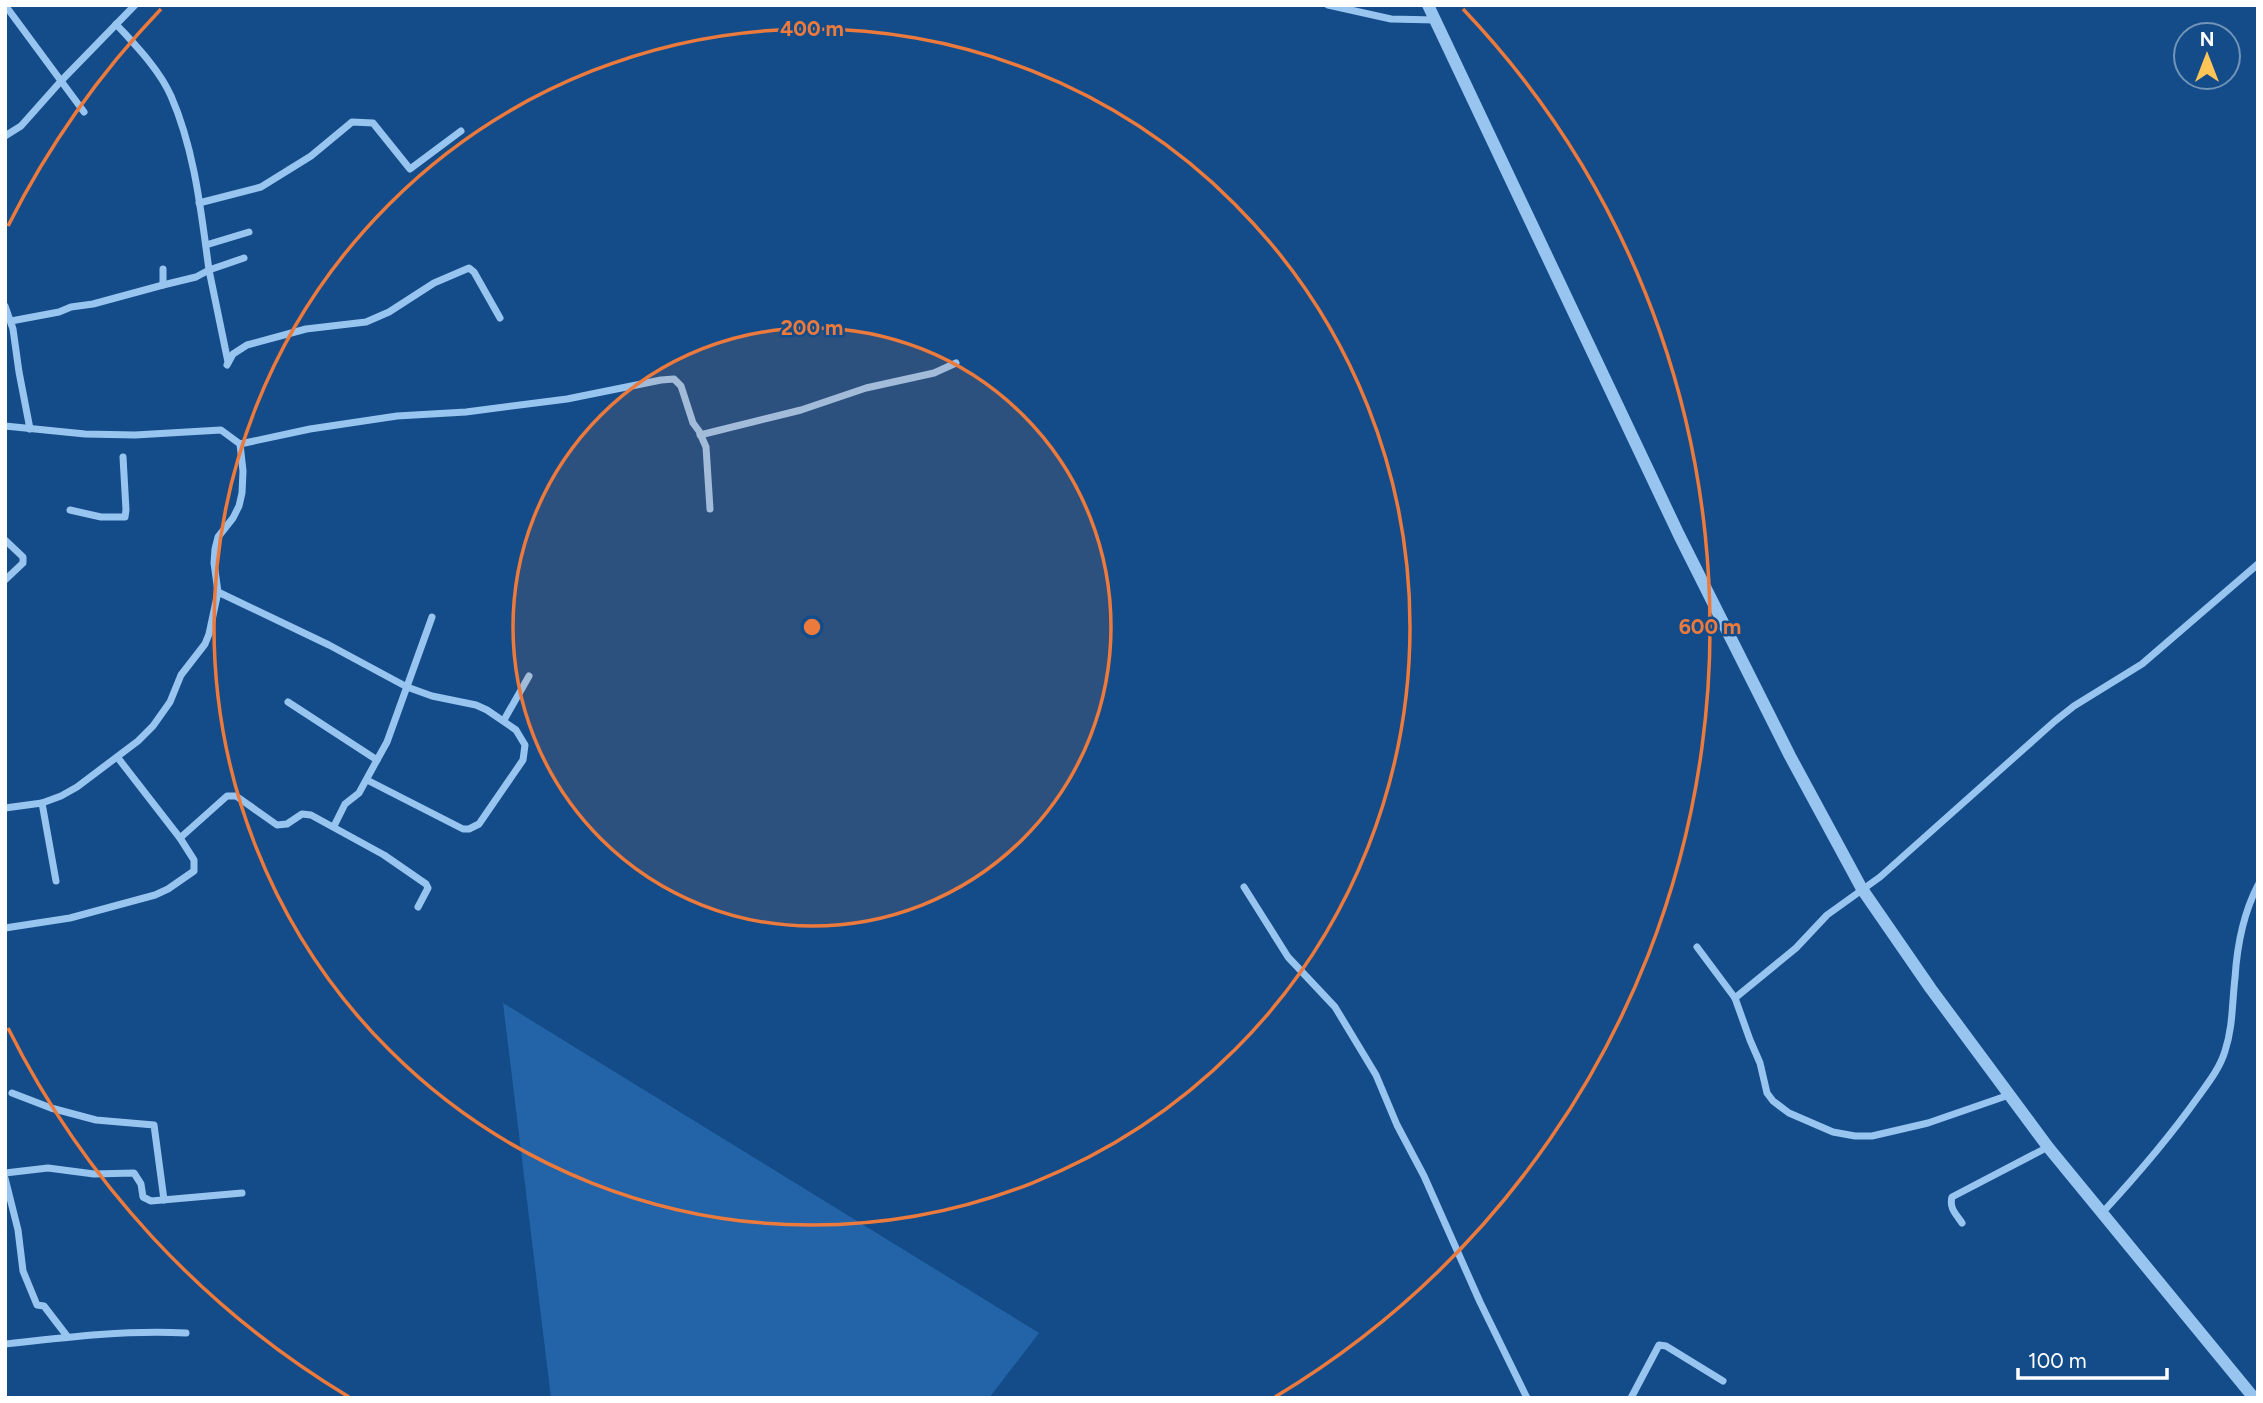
<svg xmlns="http://www.w3.org/2000/svg" width="2263" height="1403" viewBox="0 0 2263 1403" font-family="Figtree,sans-serif">
<style>
.green{fill:#2264a7}
.lines{fill:none;stroke-linecap:round;stroke-linejoin:round}
.minor{stroke:#98c4f0;stroke-width:7}
.tertiary{stroke:#98c4f0;stroke-width:12}
.ring{fill:none;stroke:#ed7a3d;stroke-width:3.5}
.centre{fill:#ed7a3d;stroke:#134c88;stroke-width:3.5}
.ring-label{font-size:21px;text-anchor:middle;font-weight:bold;fill:#ed7a3d;stroke:#134c88;stroke-width:5;stroke-linejoin:round;paint-order:stroke}
</style>
<rect width="100%" height="100%" fill="#134c88"/>
<polygon class="green" points="503,1003 1039,1333 989,1398 551,1398"/>
<g class="lines">
<g class="minor">
<polyline points="5,5 84,112"/>
<polyline points="1328,5 1391,19 1435,20"/>
<path d="M116 24C136 46 159 69 171 96 195 151 201 212 209 270L196 277 163 285"/>
<polyline points="5,136 21,126 61,81 135,5"/>
<polyline points="199,203 261,187 311,156 352,122 373,123 410,169 461,131"/>
<polyline points="206,245 249,232"/>
<polyline points="5,306 13,329 19,372 30,429"/>
<polyline points="11,321 59,312 71,307 93,304 163,285 163,269"/>
<polyline points="228,362 209,270 244,258"/>
<polyline points="227,365 233,354 247,345 306,329 366,322 389,312 434,283 469,268 474,272 500,318"/>
<polyline points="5,426 85,434 135,435 221,430 240,444 243,471 242,493 239,506 233,518 218,537 215,549 214,563 218,592 209,634 205,644 181,675 170,702 153,726 138,741 77,787 61,796 42,803 5,808"/>
<polyline points="700,435 801,410 866,388 934,373 956,363"/>
<polyline points="240,444 310,429 397,416 466,412 567,399 661,380 674,379 681,386 693,423 699,431 706,447 710,509"/>
<polyline points="70,510 101,517 125,517 126,510 123,457"/>
<polyline points="5,540 23,557 23,563 5,580"/>
<polyline points="218,592 329,645 407,687 432,696 476,705 487,710 516,730 525,745 523,760 479,824 469,829 463,829 367,780"/>
<polyline points="288,702 377,760 387,742 432,617"/>
<polyline points="504,720 529,676"/>
<polyline points="42,803 56,881"/>
<polyline points="334,826 345,804 359,793 377,760"/>
<polyline points="180,838 227,796 236,796 277,825 287,824 302,814 311,815 384,855 426,884 428,888 418,907"/>
<polyline points="1244,887 1288,957 1335,1007 1376,1075 1397,1125 1424,1176 1480,1302 1527,1398"/>
<polyline points="5,928 70,918 155,895 168,889 194,871 194,860 180,838 118,758"/>
<polyline points="1697,947 1735,998 1750,1040 1760,1063 1767,1093 1773,1101 1789,1113 1833,1132 1855,1136 1872,1136 1928,1123 2009,1095"/>
<polyline points="1735,998 1796,948 1827,915 1880,877 2055,721 2074,706 2142,664 2258,564"/>
<polyline points="12,1093 51,1108 96,1120 154,1125 164,1200"/>
<polyline points="5,1173 48,1168 94,1174 134,1173 141,1184 143,1197 151,1201 242,1193"/>
<polyline points="5,1178 18,1230 23,1271 37,1305 44,1306 67,1336"/>
<path d="M2103 1212C2137 1175 2169 1138 2198 1097 2208 1083 2220 1068 2225 1051 2233 1027 2232 1003 2235 978 2237 946 2243 914 2258 885"/>
<path d="M1962 1223C1956 1214 1949 1208 1952 1197L2048 1147"/>
<path d="M5 1344C67 1337 124 1330 186 1333"/>
<polyline points="1631,1398 1659,1345 1666,1346 1723,1381"/>
</g>
<polyline class="tertiary" points="1428,5 1679,535 1790,756 1862,889 1931,989 2048,1147 2254,1398"/>
</g>
<circle cx="812" cy="627" r="299" fill="#ed7a3d" fill-opacity=".12"/>
<g class="ring">
<circle cx="812" cy="627" r="299"/>
<circle cx="812" cy="627" r="598"/>
<path d="M349 1397A898 898 0 0 1 8 1028M8 226A898 898 0 0 1 161 9M1463 9A898 898 0 0 1 1275 1397"/>
</g>
<circle cx="812" cy="627" r="10" class="centre"/>
<g class="ring-label">
<text x="812" y="36">400 m</text>
<text x="812" y="335">200 m</text>
<text x="1710" y="634">600 m</text>
</g>
<rect width="2263" height="1403" fill="none" stroke="#ffffff" stroke-width="14"/>
<g transform="translate(2207 56)"><circle r="33" fill="#134c88" stroke="#7194b8" stroke-width="2"/>
<path d="M0-5L12 26L0 18L-12 26Z" fill="#ffc657"/>
<text y="-10" font-size="19" font-weight="bold" text-anchor="middle" fill="#ffffff">N</text>
</g>
<path d="M2018 1368v10h149v-10" fill="none" stroke="#ffffff" stroke-width="3.5"/>
<text x="2028" y="1368" font-size="21" fill="#ffffff" stroke="#134c88" stroke-width="5" paint-order="stroke">100 m</text>
</svg>
